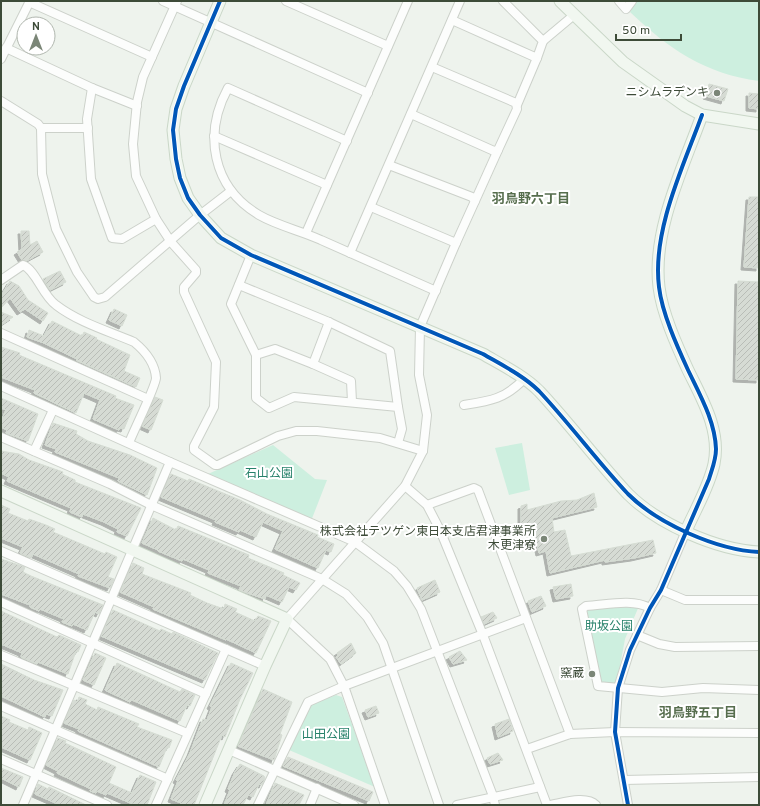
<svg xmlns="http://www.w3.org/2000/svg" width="760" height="806" viewBox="0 0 760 806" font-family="Overpass,'Noto Sans JP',sans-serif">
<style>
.park{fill:#cdefdf}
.building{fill:url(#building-hatch);stroke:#d5dcd3;filter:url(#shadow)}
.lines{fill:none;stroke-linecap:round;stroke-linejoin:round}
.street-casing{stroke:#ccd1ca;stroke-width:10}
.secondary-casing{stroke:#cad7c8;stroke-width:13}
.street{stroke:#fcfdfc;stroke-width:8}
.secondary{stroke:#f1f7f0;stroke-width:11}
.cycleway-casing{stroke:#fff;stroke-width:6}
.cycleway{stroke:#0057b8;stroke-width:4}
.poi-dot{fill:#7b8677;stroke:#fff;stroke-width:1.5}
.labels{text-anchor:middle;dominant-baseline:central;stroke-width:4;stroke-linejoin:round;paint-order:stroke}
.poi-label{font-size:12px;fill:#3d4b38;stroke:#fff;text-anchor:end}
.park-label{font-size:12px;fill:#26816a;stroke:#fff}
.neighbourhood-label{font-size:13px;font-weight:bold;fill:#576e4e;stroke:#fff}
</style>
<defs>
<pattern id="building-hatch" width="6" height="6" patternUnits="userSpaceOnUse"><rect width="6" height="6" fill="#d6dbd4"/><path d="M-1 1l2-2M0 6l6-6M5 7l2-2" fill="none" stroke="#b9bdb7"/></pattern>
<filter id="shadow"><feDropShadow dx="-3" dy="3" stdDeviation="0" flood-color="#0004"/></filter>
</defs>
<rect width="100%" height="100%" fill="#eef3ed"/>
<g class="park">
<path d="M635 1H759V81C705 74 669 49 630 12Z"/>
<polygon points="522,443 530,490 509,495 495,448"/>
<polygon points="273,445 315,479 327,480 311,521 208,474"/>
<polygon points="639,606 625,639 616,687 600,685 585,610 588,608"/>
<polygon points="336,695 342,697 375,787 289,750 308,706"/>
</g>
<g class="building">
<polygon points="709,84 728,89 724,101 706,96"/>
<polygon points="749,93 759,94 759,109 749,108"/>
<polygon points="749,197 759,197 759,268 744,267"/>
<polygon points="21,231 29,231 30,245 37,241 43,252 26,261 22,260 17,252 22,249"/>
<polygon points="60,271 66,282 50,290 43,279"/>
<polygon points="10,281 19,286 28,300 48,313 43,321 25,309 20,312 10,298 1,308 1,296"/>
<polygon points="738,281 759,282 759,380 736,379"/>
<polygon points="114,309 127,315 122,326 109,320"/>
<polygon points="1,312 13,317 1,325"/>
<polygon points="52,321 82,336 84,332 97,338 96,339 130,355 124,371 140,378 136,387 76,360 77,359 44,343 27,337 29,330 44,336"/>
<polygon points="1,347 20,353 19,355 116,396 115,398 134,405 124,429 120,428 119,430 93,419 100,400 84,393 76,413 34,393 35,390 1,377"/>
<polygon points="155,397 163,400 151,430 142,426"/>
<polygon points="1,398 38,414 28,441 6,433 7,430 1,427 1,421 6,410 1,408"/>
<polygon points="53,423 77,431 76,434 88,441 130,455 157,468 147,495 118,481 119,478 55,452 56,449 45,445"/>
<polygon points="1,451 19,454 29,460 63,472 62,474 75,480 75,482 141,508 127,536 117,532 118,529 104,522 83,514 82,517 70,512 71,508 7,481 9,477 1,473"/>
<polygon points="171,474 188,481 189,479 240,500 267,514 318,535 317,537 334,544 331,552 326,550 318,568 275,549 283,531 263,522 256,537 240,530 239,532 215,522 216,520 161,497"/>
<polygon points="594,493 597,507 552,518 554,532 565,530 571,556 653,540 656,553 634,558 605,562 605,560 550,573 546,551 539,553 537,544 534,545 530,523 521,525 521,506 527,504 527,510 561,501 577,500"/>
<polygon points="1,505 10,509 8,513 28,521 29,519 46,525 55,529 53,532 105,554 106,552 117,557 108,577 114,579 110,588 78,576 79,574 33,554 31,558 20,553 23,547 1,538"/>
<polygon points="153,518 176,530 178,526 249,555 248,558 284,573 283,575 300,583 296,590 289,587 282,602 266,595 265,599 239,590 241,586 208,573 209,570 183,559 182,561 158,551 158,550 142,543"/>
<polygon points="1,559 25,567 23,572 31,576 103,605 99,614 95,612 87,630 73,624 72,626 62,622 64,619 40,609 39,611 30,607 30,605 1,594"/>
<polygon points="133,563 144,568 142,574 191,593 190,595 207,603 224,609 225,604 237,609 235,612 255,621 258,616 271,621 256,653 226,639 226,640 153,609 154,607 120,592"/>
<polygon points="435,580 440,592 422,600 417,588"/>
<polygon points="571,584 573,596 556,599 553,587"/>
<polygon points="541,596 546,606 532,612 528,601"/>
<polygon points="113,610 160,631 161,629 172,634 173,632 218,653 205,680 101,636"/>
<polygon points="1,611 57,637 59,635 81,645 78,652 76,651 68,674 38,662 37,664 21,657 22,653 1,644"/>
<polygon points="493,612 497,618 484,624 481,617"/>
<polygon points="351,643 356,653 341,664 336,657 338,655 337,653"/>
<polygon points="460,651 467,660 453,664 449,657"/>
<polygon points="95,653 106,658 94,685 83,680"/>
<polygon points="117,663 180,692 182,689 195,695 190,706 187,705 180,721 132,700 130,702 105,690"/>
<polygon points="231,663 253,673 240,699 225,737 222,735 194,805 181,805 181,803 171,799 178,781 176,780 190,753 203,719 207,720 212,707 210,706"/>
<polygon points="1,664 34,680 63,690 52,716 46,714 45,717 1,696"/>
<polygon points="263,689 292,702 280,734 282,735 274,760 238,746"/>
<polygon points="79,697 87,700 85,704 97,710 98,707 139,724 137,727 172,740 169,748 167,747 159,767 78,731 79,729 64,723 74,700 77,702"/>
<polygon points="376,706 379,713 368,717 365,710"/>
<polygon points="1,716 10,720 9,722 28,730 29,727 42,733 30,760 1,747"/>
<polygon points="509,719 513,731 498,737 495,724"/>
<polygon points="58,738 66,741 65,743 116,767 109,783 132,793 140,775 156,782 147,805 135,805 107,793 106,795 97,791 96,793 90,791 91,789 57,773 58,771 46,765"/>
<polygon points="498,753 503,760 490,764 487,758"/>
<polygon points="288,757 373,792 369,801 283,766"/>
<polygon points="240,764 264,776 265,778 262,785 259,784 253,797 249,795 247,797 243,805 224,805 230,790 228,789 235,772"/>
<polygon points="1,768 23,777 19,787 1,778"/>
<polygon points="275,783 304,795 299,805 266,805"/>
<polygon points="38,784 48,789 49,787 86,805 60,805 35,794"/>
</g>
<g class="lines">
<defs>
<g id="street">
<polyline points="163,1 368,93"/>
<polyline points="177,1 143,77 137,102 133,144 136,176 156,219 171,242 196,270 196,273 184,287 184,292 216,362 214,407 194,446 194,450 215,465 218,465 278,436 296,431 317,431 380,438 423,451"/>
<polyline points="286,1 388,46"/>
<polyline points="619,1 626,9 632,1"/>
<polyline points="29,2 152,57"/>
<polyline points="452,20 537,58 543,41 503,1"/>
<polyline points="543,41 574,15"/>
<polyline points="6,48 92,88 137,106"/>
<polyline points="1,59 30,1"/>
<polyline points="92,88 87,119 91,179 112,238 122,239 156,219"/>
<polyline points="1,101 38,124 41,128 42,174 56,229 77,272 94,297 98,299 105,297 200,215 231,191"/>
<polyline points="517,105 537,58"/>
<polyline points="411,114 494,151 498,150 517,109 516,103 432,67"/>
<polyline points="41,128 88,128"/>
<polyline points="214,136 327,185"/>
<path d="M347 141 228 88C203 134 212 187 259 215 278 226 302 231 321 240 360 257 398 274 436 291"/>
<polyline points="475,201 498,150"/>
<polyline points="371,207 456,243 475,201 472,197 389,165"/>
<polyline points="306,233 408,1"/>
<polyline points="350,253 460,1"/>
<polyline points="251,255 231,304 256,355 256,398 269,408 294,397 398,407 402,429 398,443"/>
<path d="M1 280 23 265C36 270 42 295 56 305 78 322 108 331 134 342 145 351 155 363 156 378 156 386 133 432 129 443"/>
<polyline points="239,285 329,322 390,351 398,407"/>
<polyline points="329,322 313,364 351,381 352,402"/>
<polyline points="1,333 148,399"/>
<polyline points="256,355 275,349 313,364"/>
<polyline points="1,386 170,462 355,542 394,571 407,586 421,609 493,796 495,805"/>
<path d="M464 405C490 401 505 399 524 379"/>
<polyline points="1,437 110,484 151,505 322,579 346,594 367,617 383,643 439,805"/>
<polyline points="34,451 53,410"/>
<polyline points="405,486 427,505 440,530 483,635 547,805"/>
<polyline points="427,505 474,488 478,490 570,734"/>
<polyline points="1,551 265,666"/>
<polyline points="661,590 685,600 759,600"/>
<polyline points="1,602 206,694"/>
<path d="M650 608C632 598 606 605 586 606L582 609 598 686 662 692 703 688 759 690"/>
<polyline points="637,635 659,644 675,647 759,646"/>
<polyline points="1,655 187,733"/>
<polyline points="1,706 168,779"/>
<polyline points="527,749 570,734 615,732 759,733"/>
<polyline points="229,750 354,805"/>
<polyline points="1,759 107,805"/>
<polyline points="624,780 759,777"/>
<polyline points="23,805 170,462"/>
<polyline points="156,805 226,649"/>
<polyline points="258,805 308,702 344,686 526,618"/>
<polyline points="310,805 317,788"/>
<polyline points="385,805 344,686 330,659 287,619 405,486 423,451 427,415 419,375 420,327 456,243"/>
<polyline points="457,805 540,787"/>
<path d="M549 805C562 803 586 795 596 805"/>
<polyline points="628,805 615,732 618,688 630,650 650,608 661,590 686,531"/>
</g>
<g id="secondary">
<path d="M220 1 184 86 176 109 173 130 176 159 180 178 188 198 200 215 221 238 251 255 483 354C502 365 524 376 539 391 570 424 597 461 628 494 658 524 717 550 759 552"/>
<polyline points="560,1 623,62 685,106 702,115 759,124"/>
<polyline points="1,491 287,619 265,666 205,805"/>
<path d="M686 531C695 510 709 487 714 464 721 430 702 399 688 370 677 346 662 313 659 287 652 231 683 168 702 115"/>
</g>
</defs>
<use href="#street" class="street-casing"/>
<use href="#secondary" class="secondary-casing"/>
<use href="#street" class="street"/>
<use href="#secondary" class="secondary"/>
<defs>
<g id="cycleway">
<path d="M220 1 184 86 176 109 173 130 176 159 180 178 188 198 200 215 221 238 251 255 483 354C502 365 524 376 539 391 570 424 597 461 628 494 658 524 717 550 759 552"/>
<path d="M628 805 615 732 618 688 630 650 650 608 661 590 709 479C712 469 716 460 716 449 715 421 700 395 688 370 677 346 662 313 659 287 652 231 683 167 702 115"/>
</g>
</defs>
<use href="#cycleway" class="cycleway-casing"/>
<use href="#cycleway" class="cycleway"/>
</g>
<g class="poi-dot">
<circle cx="717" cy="93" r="4"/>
<circle cx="544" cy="539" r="4"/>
<circle cx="592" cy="674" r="4"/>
</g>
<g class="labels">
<g class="poi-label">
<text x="709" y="93">ニシムラデンキ</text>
<text x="536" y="532">株式会社テツゲン東日本支店君津事業所<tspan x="536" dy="14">木更津寮</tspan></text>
<text x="584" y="674">窯蔵</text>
</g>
<g class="park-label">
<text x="269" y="474">石山公園</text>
<text x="609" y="627">助坂公園</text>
<text x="326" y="735">山田公園</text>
</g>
<g class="neighbourhood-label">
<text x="531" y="200">羽鳥野六丁目</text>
<text x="698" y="714">羽鳥野五丁目</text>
</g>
</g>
<rect width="760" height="806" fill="none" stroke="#3d4b38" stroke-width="4"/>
<g transform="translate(36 36)"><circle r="19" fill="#ffffff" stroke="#b1b7af"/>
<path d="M0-3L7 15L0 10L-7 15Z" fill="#7b8677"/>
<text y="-6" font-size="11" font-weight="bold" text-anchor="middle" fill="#3d4b38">N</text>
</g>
<path d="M616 34v6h65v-6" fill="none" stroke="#3d4b38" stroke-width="2"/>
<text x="622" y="34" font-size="12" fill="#3d4b38" stroke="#ffffff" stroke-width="3" paint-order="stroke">50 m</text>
</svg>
